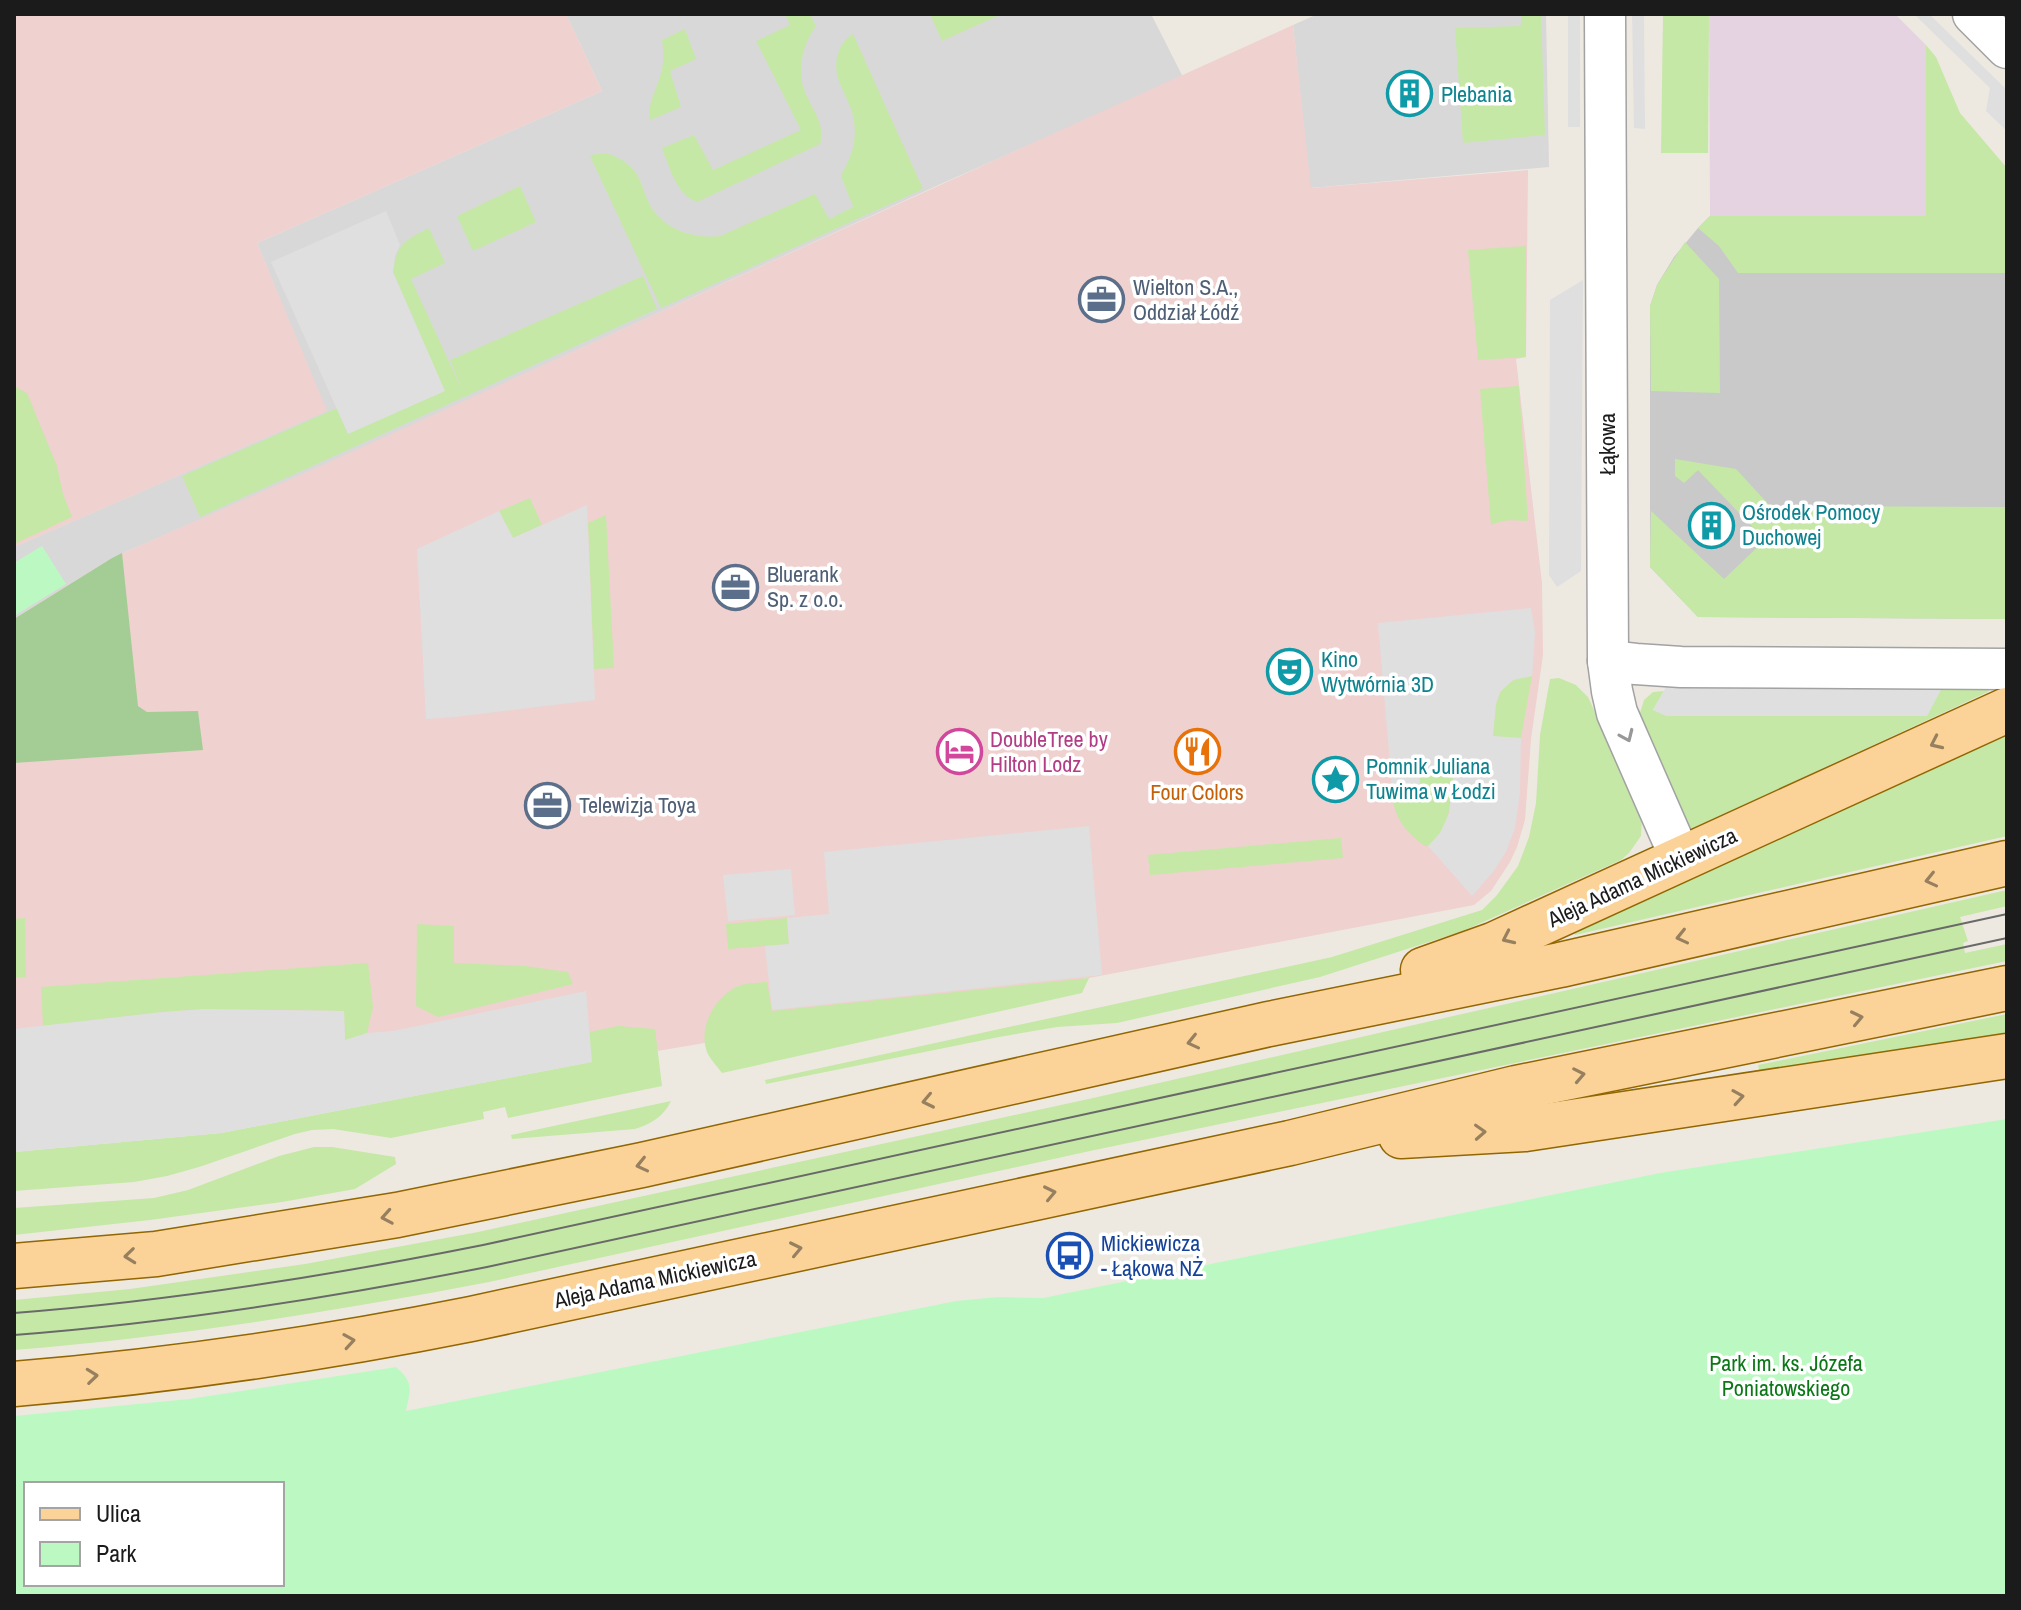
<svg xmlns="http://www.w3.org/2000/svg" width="2021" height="1610" viewBox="0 0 2021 1610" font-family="'Archivo Narrow',sans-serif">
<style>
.residential{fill:#d9d8d8}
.commercial{fill:#efd1cf}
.industrial{fill:#e6d3e2}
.religious{fill:#c9c9c9}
.grass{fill:#c5e8a6}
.forest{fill:#a4cd95}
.park{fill:#bcf9c2;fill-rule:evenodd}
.parking{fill:#dfdfdf}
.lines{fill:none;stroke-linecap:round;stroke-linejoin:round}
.minor-casing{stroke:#a2a2a2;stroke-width:43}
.major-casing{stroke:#926601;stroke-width:47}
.minor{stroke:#fff;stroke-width:40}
.major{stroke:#fbd398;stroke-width:44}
.tram{stroke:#696969;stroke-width:2}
.oneway{stroke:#989898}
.oneway2{stroke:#968060}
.labels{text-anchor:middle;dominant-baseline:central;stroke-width:7;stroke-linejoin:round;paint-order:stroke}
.culture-label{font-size:22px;fill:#0d838f;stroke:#fff;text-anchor:start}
.service-label{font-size:22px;fill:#4e5e75;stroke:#fff;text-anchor:start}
.street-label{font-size:22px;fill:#1b1b1b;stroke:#fff}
.hotel-label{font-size:22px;fill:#b23c85;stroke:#fff;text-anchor:start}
.food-label{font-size:22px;fill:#c56008;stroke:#fff}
.transit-label{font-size:22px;fill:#164399;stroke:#fff;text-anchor:start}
.park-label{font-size:22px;fill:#0b7717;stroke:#fff}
</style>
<rect width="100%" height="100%" fill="#ede9e1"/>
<g class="residential">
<polygon points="566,14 1151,14 1183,77 943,183 345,456 112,558 14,619 14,547 326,411 257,243 602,91"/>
<polygon points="1318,14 1546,14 1549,167 1310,188 1293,25"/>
</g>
<g class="commercial">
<polygon points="14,14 566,14 602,91 257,243 327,411 14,547"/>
<polygon points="1293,25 1311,188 1528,170 1526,357 1516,359 1542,583 1543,655 1531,739 1525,820 1517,847 1510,862 1491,891 1474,905 1089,978 592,1062 14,1152 14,619 112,558 336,459"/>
</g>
<polygon class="industrial" points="1709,14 1895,14 1926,45 1926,216 1710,216"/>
<polygon class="religious" points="1710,216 2007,216 2007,619 1698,617 1650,567 1650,306 1657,285 1674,257 1698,228"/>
<g class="grass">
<path d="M791 14H810L816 26C803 44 796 70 805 92 812 110 826 124 820 144L697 202C676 194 670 168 662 148L694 135 713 170 801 130 756 41 790 25 786 16Z"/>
<polygon points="930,14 1002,14 942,41"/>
<polygon points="1521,14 1541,14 1545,135 1463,143 1455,28 1521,26"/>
<polygon points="1663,14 1709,14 1708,153 1661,153"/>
<path d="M685 29 696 59 670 71 681 107 650 120C648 103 654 95 659 80 664 67 664 53 662 40Z"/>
<path d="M853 34 923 189 661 308 590 156C601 152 609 153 620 159 644 172 640 190 653 210 668 231 696 239 720 236L815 194 829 219 853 207 841 176C851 156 857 144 854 121 851 97 830 80 838 54 841 45 845 39 853 34Z"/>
<polygon points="1926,45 1936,57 1960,113 2007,168 2007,273 1738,273 1719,246 1698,228 1710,216 1926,216"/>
<polygon points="520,186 536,222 473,251 457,216"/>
<path d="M429 228 445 263 411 279 462 390 450 360 643 276 657 309 200 517 182 476 337 408 348 433 444 391 393 272C397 243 404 241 429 228Z"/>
<polygon points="1685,242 1719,279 1720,393 1651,391 1650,306 1657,285"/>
<polygon points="1526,246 1526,357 1478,360 1468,250"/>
<polygon points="14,386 27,393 57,466 63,494 72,517 14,544"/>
<path d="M1519 386 1528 521C1514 520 1504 519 1491 525L1480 389Z"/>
<polygon points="1675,459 1736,469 1770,506 2007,507 2007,619 1698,617 1650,567 1651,511 1724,579 1765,540 1698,470 1684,483 1675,476"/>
<polygon points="530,498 542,525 513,538 499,511"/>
<polygon points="606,515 614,668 594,669 588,523"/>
<path d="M1525 676H1532L1521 738 1493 737C1495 709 1492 685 1525 676Z"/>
<polygon points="1559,678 1576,685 1588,697 1642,815 1641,836 1629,853 1621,860 1463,931 1320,977 1117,1023 1057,1027 999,1037 766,1084 765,1080 1332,957 1482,910 1497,895 1518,866 1529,837 1536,803 1540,735 1550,679"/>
<polygon points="1942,688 1989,688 1988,692 1689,830 1639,716 1644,700 1653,692 1664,691 1653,710"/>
<polygon points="2007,735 2007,836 1575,935 1574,933"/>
<path d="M1454 768C1452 795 1452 828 1428 846H1425C1408 834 1396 821 1393 800L1420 797 1419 771Z"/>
<polygon points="1341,838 1343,858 1150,875 1148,855"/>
<path d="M2007 890V906L1960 917 1968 941 1963 943 1965 953 2007 944V961L1090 1151 489 1282C332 1312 174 1337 14 1350V1300L130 1289 305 1264 478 1232 1093 1098Z"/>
<polygon points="25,918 26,977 14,977 14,919"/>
<polygon points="787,918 789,944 728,949 726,924"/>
<polygon points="417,924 454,926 454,963 525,966 568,972 573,984 438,1017 416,1006"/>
<polygon points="368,963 373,1007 367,1033 345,1041 344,1011 205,1009 163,1012 43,1026 41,987"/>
<path d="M1089 978 1082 993 722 1073C717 1066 710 1059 707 1052 698 1027 714 999 736 987 745 983 757 983 767 982L772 1011Z"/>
<polygon points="2007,1014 2007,1035 1760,1073 1758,1065"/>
<polygon points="618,1026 655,1029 662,1086 508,1118 505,1107 483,1112 484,1119 391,1138 333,1129 312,1130 295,1134 199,1167 167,1176 134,1182 14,1191 14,1152 221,1133 591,1062 589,1032"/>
<path d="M671 1101C664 1116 651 1124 635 1129L512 1139 511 1135Z"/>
<polygon points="314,1147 332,1147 395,1157 396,1164 355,1189 282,1202 150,1220 14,1235 14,1208 154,1198 188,1190 279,1156"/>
</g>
<polygon class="forest" points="122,553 138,706 147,712 198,711 203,750 14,763 14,619 112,558"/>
<g class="park">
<polygon points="42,546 66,584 14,616 14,563"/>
<path d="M2007 1119V1596H14V1416L189 1399 396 1367C415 1383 410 1391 406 1411L956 1301 998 1297 1043 1298 1660 1173ZM26 1484H282V1584H26Z"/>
</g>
<g class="parking">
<rect x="1568" y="14" width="12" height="113"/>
<polygon points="1632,14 1644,14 1645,129 1634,128"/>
<polygon points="1914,14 1929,14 2007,90 2007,131 1986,111 1990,88"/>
<polygon points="386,211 400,245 395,256 393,272 445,391 348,434 271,262"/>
<polygon points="1583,280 1581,571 1557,587 1549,575 1550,300"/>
<polygon points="587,505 595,700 455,717 426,719 417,549 499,511 513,538"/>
<polygon points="1531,608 1535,632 1532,676 1513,680 1500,692 1496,704 1493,736 1521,738 1520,793 1515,828 1506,852 1493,872 1472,896 1428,846 1440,833 1449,814 1454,768 1419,771 1421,797 1393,800 1378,623"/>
<polygon points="1666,687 1942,688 1927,716 1666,716 1653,710"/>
<polygon points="1089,826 1102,975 772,1010 765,946 789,944 787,918 829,914 824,852"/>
<polygon points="791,869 795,915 728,921 723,875"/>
<polygon points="586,991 592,1062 221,1133 14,1152 14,1029 163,1012 205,1009 344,1011 345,1040 367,1033 393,1031"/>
</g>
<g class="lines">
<defs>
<g id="minor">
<polyline points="1605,14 1608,661 1612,691 1617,713 1681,859"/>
<polyline points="1973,14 2007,48"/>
<polyline points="1608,661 1636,664 1681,667 2007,669"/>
</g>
<g id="major">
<polyline points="1423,970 1493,945 2007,710"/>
<polyline points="1401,1136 1525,1129 2007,1056"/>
<polyline points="14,1266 156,1254 397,1215 642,1165 1269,1024 1560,965 2007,863"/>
<path d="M14 1384C167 1371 321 1349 471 1319L1290 1143 1516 1088 2007 988"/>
</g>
</defs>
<use href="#minor" class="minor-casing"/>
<use href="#major" class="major-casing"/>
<use href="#minor" class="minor"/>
<use href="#major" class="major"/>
<g class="tram">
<path d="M14 1313C172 1301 328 1276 483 1245L2007 914"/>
<path d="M14 1335C173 1323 330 1298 487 1267L2007 938"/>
</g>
</g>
<defs><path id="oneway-chevron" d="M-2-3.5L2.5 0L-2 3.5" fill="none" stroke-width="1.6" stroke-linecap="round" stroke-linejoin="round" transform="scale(2)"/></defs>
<use class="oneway" href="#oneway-chevron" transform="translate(1627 736) rotate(66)"/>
<g class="oneway2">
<use href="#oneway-chevron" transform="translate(1936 743) rotate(155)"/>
<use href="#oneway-chevron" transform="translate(1931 880) rotate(167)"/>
<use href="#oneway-chevron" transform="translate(1682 937) rotate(167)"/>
<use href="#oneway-chevron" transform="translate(1508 938) rotate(155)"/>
<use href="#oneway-chevron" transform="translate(1857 1018) rotate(-12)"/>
<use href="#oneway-chevron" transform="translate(1193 1042) rotate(167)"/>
<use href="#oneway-chevron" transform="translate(1579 1075) rotate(-11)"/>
<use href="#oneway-chevron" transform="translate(1738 1097) rotate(-9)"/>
<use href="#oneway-chevron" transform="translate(928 1101) rotate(168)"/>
<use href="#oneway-chevron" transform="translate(1480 1132) rotate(-3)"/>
<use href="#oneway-chevron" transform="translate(642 1165) rotate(167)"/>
<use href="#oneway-chevron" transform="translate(1050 1193) rotate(-12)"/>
<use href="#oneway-chevron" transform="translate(387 1217) rotate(170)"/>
<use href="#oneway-chevron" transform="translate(796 1249) rotate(-12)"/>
<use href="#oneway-chevron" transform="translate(130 1256) rotate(174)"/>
<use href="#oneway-chevron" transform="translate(349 1341) rotate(-9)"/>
<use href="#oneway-chevron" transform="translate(92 1376) rotate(-6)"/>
</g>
<defs>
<symbol id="building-ring" viewBox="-11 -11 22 22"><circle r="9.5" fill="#fff" stroke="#0f9aa8" stroke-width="1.5"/><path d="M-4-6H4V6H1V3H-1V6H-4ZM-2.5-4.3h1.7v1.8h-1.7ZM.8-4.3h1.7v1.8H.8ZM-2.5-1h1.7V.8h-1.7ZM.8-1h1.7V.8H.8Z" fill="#0f9aa8"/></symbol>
<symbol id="office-ring" viewBox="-11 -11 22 22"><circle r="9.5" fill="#fff" stroke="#5c6f8a" stroke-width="1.5"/><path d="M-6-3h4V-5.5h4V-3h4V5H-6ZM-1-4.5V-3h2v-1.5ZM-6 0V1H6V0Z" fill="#5c6f8a"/></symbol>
<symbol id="theatre-ring" viewBox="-11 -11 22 22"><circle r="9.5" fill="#fff" stroke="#0f9aa8" stroke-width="1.5"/><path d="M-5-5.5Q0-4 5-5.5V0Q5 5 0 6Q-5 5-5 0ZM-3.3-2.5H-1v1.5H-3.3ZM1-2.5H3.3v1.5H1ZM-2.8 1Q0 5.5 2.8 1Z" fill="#0f9aa8"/></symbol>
<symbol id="restaurant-ring" viewBox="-11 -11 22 22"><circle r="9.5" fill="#fff" stroke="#e8710a" stroke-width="1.5"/><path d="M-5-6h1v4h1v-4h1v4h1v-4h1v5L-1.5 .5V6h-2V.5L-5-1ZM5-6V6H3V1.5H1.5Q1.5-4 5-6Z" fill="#e8710a"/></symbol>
<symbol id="hotel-ring" viewBox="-11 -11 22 22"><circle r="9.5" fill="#fff" stroke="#d1479c" stroke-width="1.5"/><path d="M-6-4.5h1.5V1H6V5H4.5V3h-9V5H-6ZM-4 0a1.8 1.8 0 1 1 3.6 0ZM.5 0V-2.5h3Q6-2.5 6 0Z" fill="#d1479c"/></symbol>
<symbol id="sight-ring" viewBox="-11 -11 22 22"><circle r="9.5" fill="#fff" stroke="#0f9aa8" stroke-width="1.5"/><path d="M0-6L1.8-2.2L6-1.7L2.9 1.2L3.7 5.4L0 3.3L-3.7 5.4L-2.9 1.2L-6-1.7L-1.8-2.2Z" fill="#0f9aa8"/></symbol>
<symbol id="bus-ring" viewBox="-11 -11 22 22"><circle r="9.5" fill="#fff" stroke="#1a4fb4" stroke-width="1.5"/><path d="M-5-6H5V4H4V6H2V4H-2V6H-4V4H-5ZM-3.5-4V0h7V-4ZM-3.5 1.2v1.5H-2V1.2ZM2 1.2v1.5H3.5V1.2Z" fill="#1a4fb4"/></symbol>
</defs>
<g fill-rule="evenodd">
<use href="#building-ring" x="1384" y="68" width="51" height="51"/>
<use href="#office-ring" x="1076" y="274" width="51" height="51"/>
<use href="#building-ring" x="1686" y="500" width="51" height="51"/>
<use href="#office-ring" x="710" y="562" width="51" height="51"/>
<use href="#theatre-ring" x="1264" y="646" width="51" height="51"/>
<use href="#restaurant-ring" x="1172" y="726" width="51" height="51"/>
<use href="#hotel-ring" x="934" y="726" width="51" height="51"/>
<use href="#sight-ring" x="1310" y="754" width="51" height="51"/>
<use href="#office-ring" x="522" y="780" width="51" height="51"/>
<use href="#bus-ring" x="1044" y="1230" width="51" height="51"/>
</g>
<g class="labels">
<g class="culture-label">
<text x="1441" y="94">Plebania</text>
<text x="1742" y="512">Ośrodek Pomocy<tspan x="1742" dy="25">Duchowej</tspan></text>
<text x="1321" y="659">Kino<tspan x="1321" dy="25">Wytwórnia 3D</tspan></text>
<text x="1366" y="766">Pomnik Juliana<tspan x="1366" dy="25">Tuwima w Łodzi</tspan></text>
</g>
<g class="service-label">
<text x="1133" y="287">Wielton S.A.,<tspan x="1133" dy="25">Oddział Łódź</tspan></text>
<text x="767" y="574">Bluerank<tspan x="767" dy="25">Sp. z o.o.</tspan></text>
<text x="579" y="805">Telewizja Toya</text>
</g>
<g class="street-label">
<text transform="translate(1607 444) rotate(-90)">Łąkowa</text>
<text transform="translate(1642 877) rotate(-25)">Aleja Adama Mickiewicza</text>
<text transform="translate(655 1279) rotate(-12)">Aleja Adama Mickiewicza</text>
</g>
<g class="hotel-label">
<text x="990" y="739">DoubleTree by<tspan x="990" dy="25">Hilton Lodz</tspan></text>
</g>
<g class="food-label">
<text x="1197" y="792">Four Colors</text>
</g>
<g class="transit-label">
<text x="1101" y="1243">Mickiewicza<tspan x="1101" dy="25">- Łąkowa NŻ</tspan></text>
</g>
<g class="park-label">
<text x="1786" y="1363">Park im. ks. Józefa<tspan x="1786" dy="25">Poniatowskiego</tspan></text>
</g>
</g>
<rect width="2021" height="1610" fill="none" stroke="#1b1b1b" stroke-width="32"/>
<rect x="24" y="1482" width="260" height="104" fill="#ffffff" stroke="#a4a4a4" stroke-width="2"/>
<rect x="40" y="1508" width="40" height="12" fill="#fbd398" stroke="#a4a4a4" stroke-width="2"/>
<text x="96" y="1522" font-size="24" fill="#1b1b1b">Ulica</text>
<rect x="40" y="1542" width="40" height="24" fill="#bcf9c2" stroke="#a4a4a4" stroke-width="2"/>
<text x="96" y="1562" font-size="24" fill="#1b1b1b">Park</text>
</svg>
